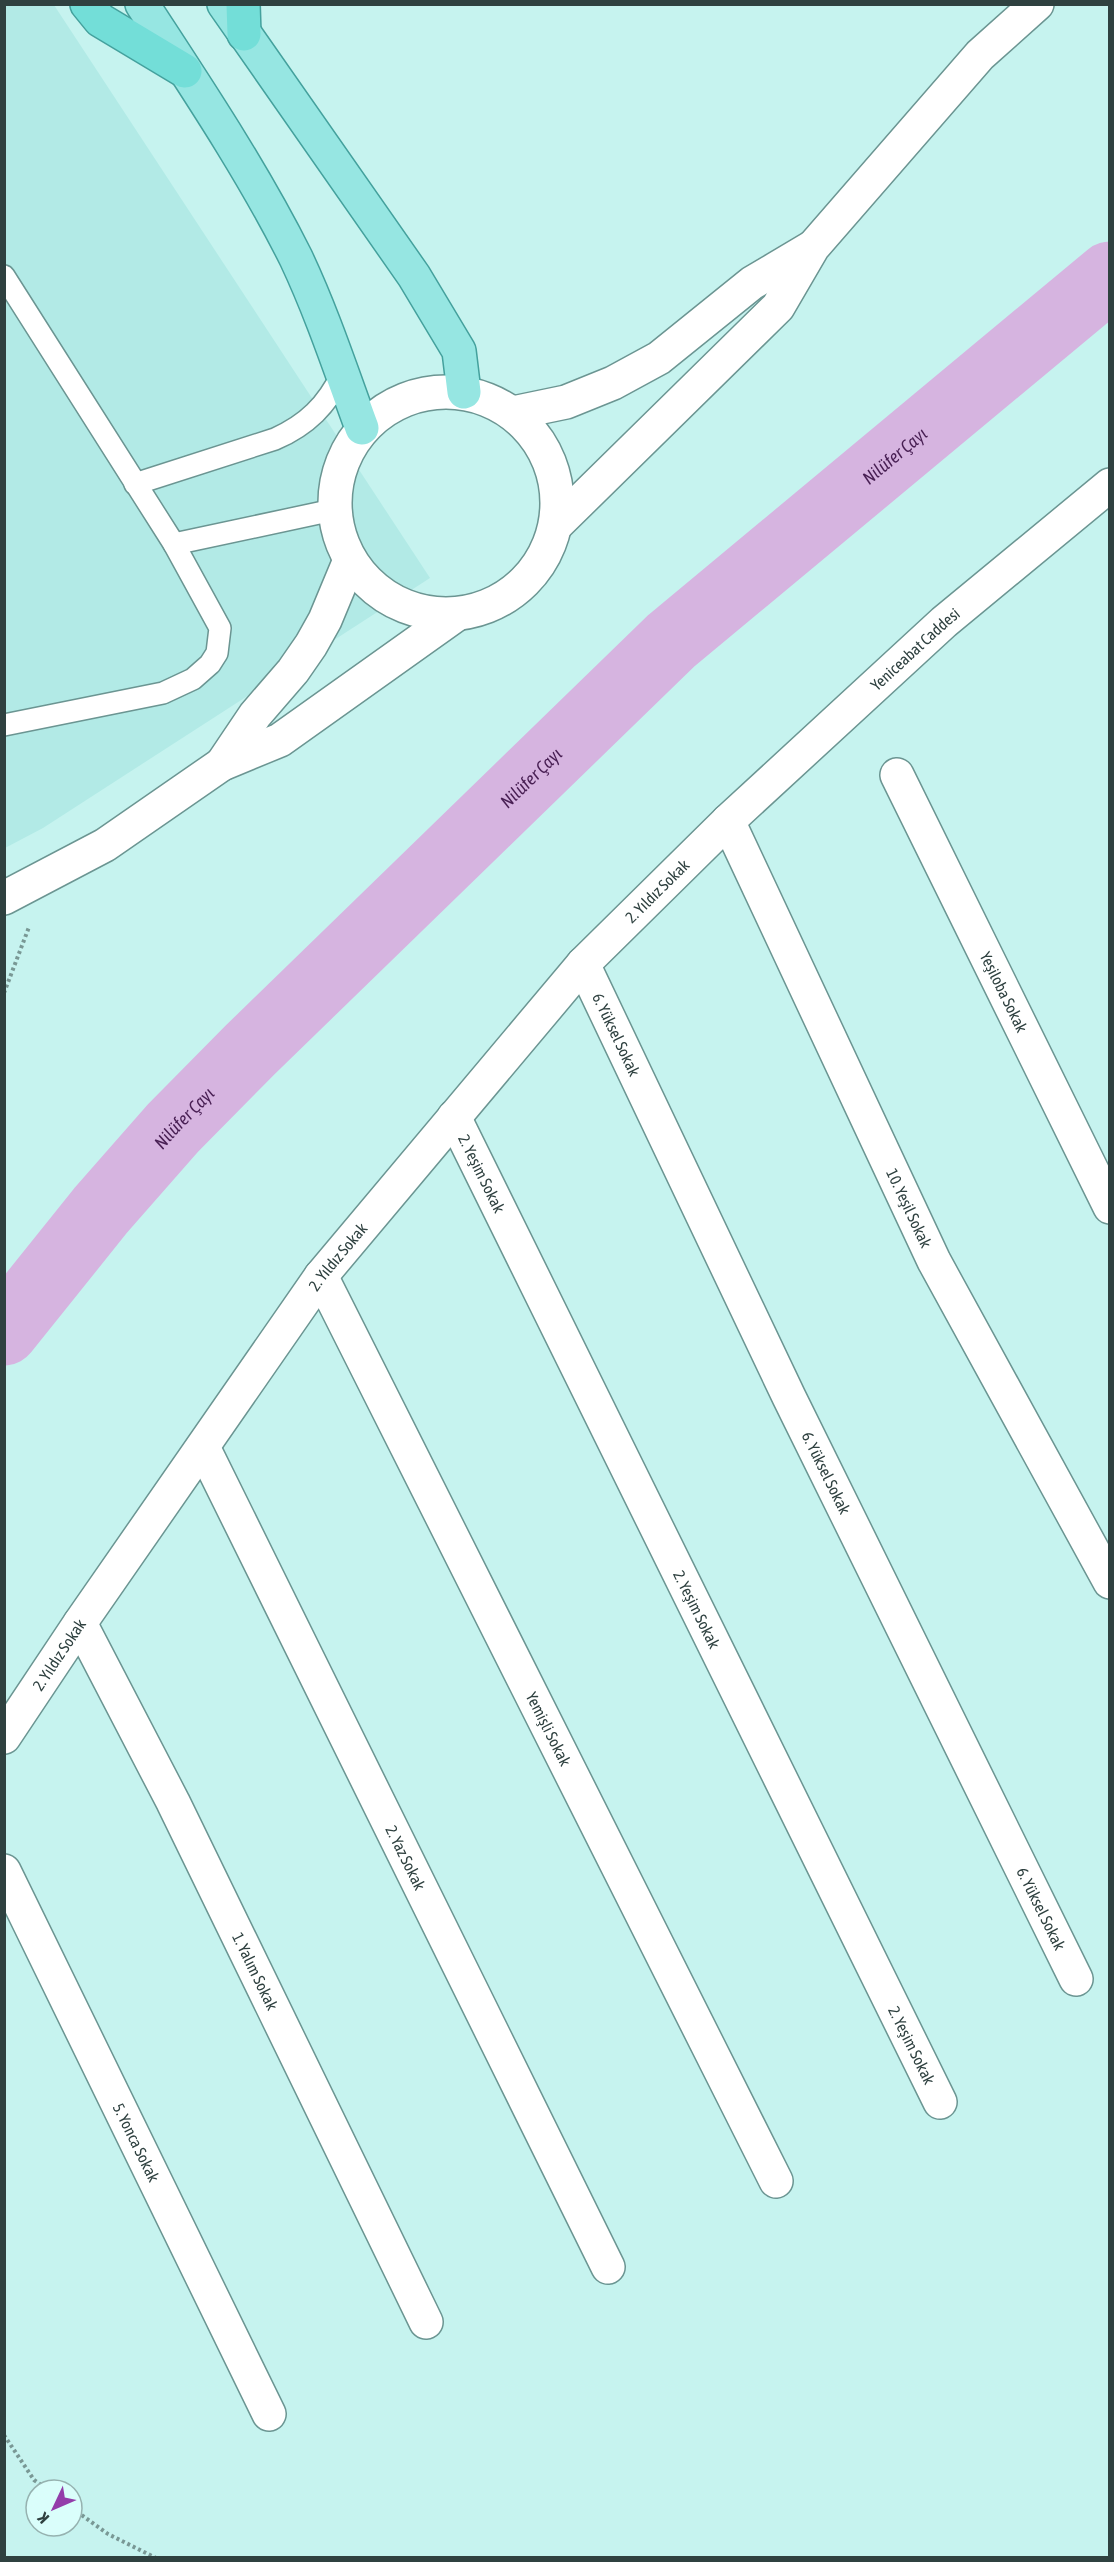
<svg xmlns="http://www.w3.org/2000/svg" width="1114" height="2562" viewBox="0 0 1114 2562" font-family="'Asap Condensed',sans-serif">
<style>
.built{fill:#b2eae6}
.lines{fill:none;stroke-linecap:round;stroke-linejoin:round}
.river{stroke:#d6b4e0;stroke-width:69}
.service-casing{stroke:#6b9592;stroke-width:24}
.minor-casing{stroke:#6b9592;stroke-width:36}
.tertiary-casing{stroke:#6b9592;stroke-width:36}
.primary-casing{stroke:#44a19d;stroke-width:36}
.trunk-casing{stroke:#44a19d;stroke-width:36}
.path{stroke:#799895;stroke-width:4;stroke-dasharray:3 3;stroke-linecap:butt}
.service{stroke:#fff;stroke-width:21}
.minor{stroke:#fff;stroke-width:33}
.tertiary{stroke:#fff;stroke-width:33}
.primary{stroke:#96e6e2;stroke-width:33}
.trunk{stroke:#73ded8;stroke-width:33}
.labels{text-anchor:middle;dominant-baseline:central;stroke-width:6;stroke-linejoin:round;paint-order:stroke}
.street-label{font-size:16px;fill:#2f4140;stroke:#dafefb}
.water-label{font-size:18px;font-style:italic;fill:#481f53;stroke:#dafefb}
</style>
<rect width="100%" height="100%" fill="#c6f3ef"/>
<polygon class="built" points="5,5 54,5 430,578 43,828 5,848"/>
<g class="lines">
<path class="river" id="s1" d="M4 1331 101 1210 173 1128 250 1050 671 641 1110 276"/>
<defs>
<g id="service">
<polyline points="4,276 174,544 220,628 217,653 210,664 193,679 163,693 4,725"/>
<path d="M135 484 275 439C307 425 327 405 342 374"/>
<polyline points="174,544 333,510"/>
</g>
<g id="minor">
<circle cx="446" cy="503" r="111"/>
<polyline points="513,413 566,402 613,383 659,358 752,283 811,248"/>
<polyline points="556,525 778,307 813,247 980,55 1037,4"/>
<polyline points="222,764 255,715 293,671 311,645 325,620 350,560"/>
<path id="s2" d="M897 775 1110 1207"/>
<polyline points="4,898 105,845 222,764 280,740 457,614"/>
<path id="s3" d="M583 964 789 1397 1076 1979"/>
<path id="s4" d="M454 1117 940 2102"/>
<path id="s5" d="M321 1276 776 2181"/>
<path id="s6" d="M203 1447 608 2267"/>
<path id="s7" d="M80 1623 173 1802 426 2322"/>
<path id="s8" d="M4 1737 80 1623 321 1276 583 964 728 821 934 1261 1110 1582"/>
<path id="s9" d="M4 1871 269 2414"/>
</g>
<g id="tertiary">
<path id="s10" d="M728 821 944 622 1110 485"/>
</g>
<g id="primary">
<path d="M142 4C196 87 252 170 296 258 322 313 341 371 362 428"/>
<polyline points="224,4 414,276 459,351 464,392"/>
</g>
<g id="trunk">
<polyline points="87,4 100,20 185,71"/>
<polyline points="243,4 244,34"/>
</g>
</defs>
<use href="#service" class="service-casing"/>
<use href="#minor" class="minor-casing"/>
<use href="#tertiary" class="tertiary-casing"/>
<use href="#primary" class="primary-casing"/>
<use href="#trunk" class="trunk-casing"/>
<g class="path">
<polyline points="4,993 29,927"/>
<polyline points="4,2435 34,2480 48,2490"/>
<polyline points="72,2508 108,2534 156,2558"/>
</g>
<use href="#service" class="service"/>
<use href="#minor" class="minor"/>
<use href="#tertiary" class="tertiary"/>
<use href="#primary" class="primary"/>
<use href="#trunk" class="trunk"/>
</g>
<g class="labels">
<g class="street-label">
<text stroke="none"><textPath href="#s10" startOffset="254">Yeniceabat Caddesi</textPath></text>
<text stroke="none"><textPath href="#s8" startOffset="1071">2. Yıldız Sokak</textPath></text>
<text stroke="none"><textPath href="#s2" startOffset="242">Yeşiloba Sokak</textPath></text>
<text stroke="none"><textPath href="#s3" startOffset="78">6. Yüksel Sokak</textPath></text>
<text stroke="none"><textPath href="#s4" startOffset="63">2. Yeşim Sokak</textPath></text>
<text stroke="none"><textPath href="#s8" startOffset="1598">10. Yeşil Sokak</textPath></text>
<text stroke="none"><textPath href="#s8" startOffset="585">2. Yıldız Sokak</textPath></text>
<text stroke="none"><textPath href="#s3" startOffset="564">6. Yüksel Sokak</textPath></text>
<text stroke="none"><textPath href="#s4" startOffset="549">2. Yeşim Sokak</textPath></text>
<text stroke="none"><textPath href="#s8" startOffset="99">2. Yıldız Sokak</textPath></text>
<text stroke="none"><textPath href="#s5" startOffset="507">Yemişli Sokak</textPath></text>
<text stroke="none"><textPath href="#s6" startOffset="458">2. Yaz Sokak</textPath></text>
<text stroke="none"><textPath href="#s3" startOffset="1050">6. Yüksel Sokak</textPath></text>
<text stroke="none"><textPath href="#s7" startOffset="390">1. Yalım Sokak</textPath></text>
<text stroke="none"><textPath href="#s4" startOffset="1035">2. Yeşim Sokak</textPath></text>
<text stroke="none"><textPath href="#s9" startOffset="302">5. Yonca Sokak</textPath></text>
</g>
<g class="water-label">
<text stroke="none"><textPath href="#s1" startOffset="1251">Nilüfer Çayı</textPath></text>
<text stroke="none"><textPath href="#s1" startOffset="765">Nilüfer Çayı</textPath></text>
<text stroke="none"><textPath href="#s1" startOffset="279">Nilüfer Çayı</textPath></text>
</g>
</g>
<rect width="1114" height="2562" fill="none" stroke="#2f4140" stroke-width="12"/>
<g transform="translate(54 2508) rotate(226)"><circle r="28" fill="#dafefb" stroke="#96b2b0" stroke-width="1.5"/>
<path d="M0-4.5L10 22L0 15L-10 22Z" fill="#933daa"/>
<text y="-9" font-size="16" font-weight="bold" text-anchor="middle" fill="#2f4140">K</text>
</g>
</svg>
